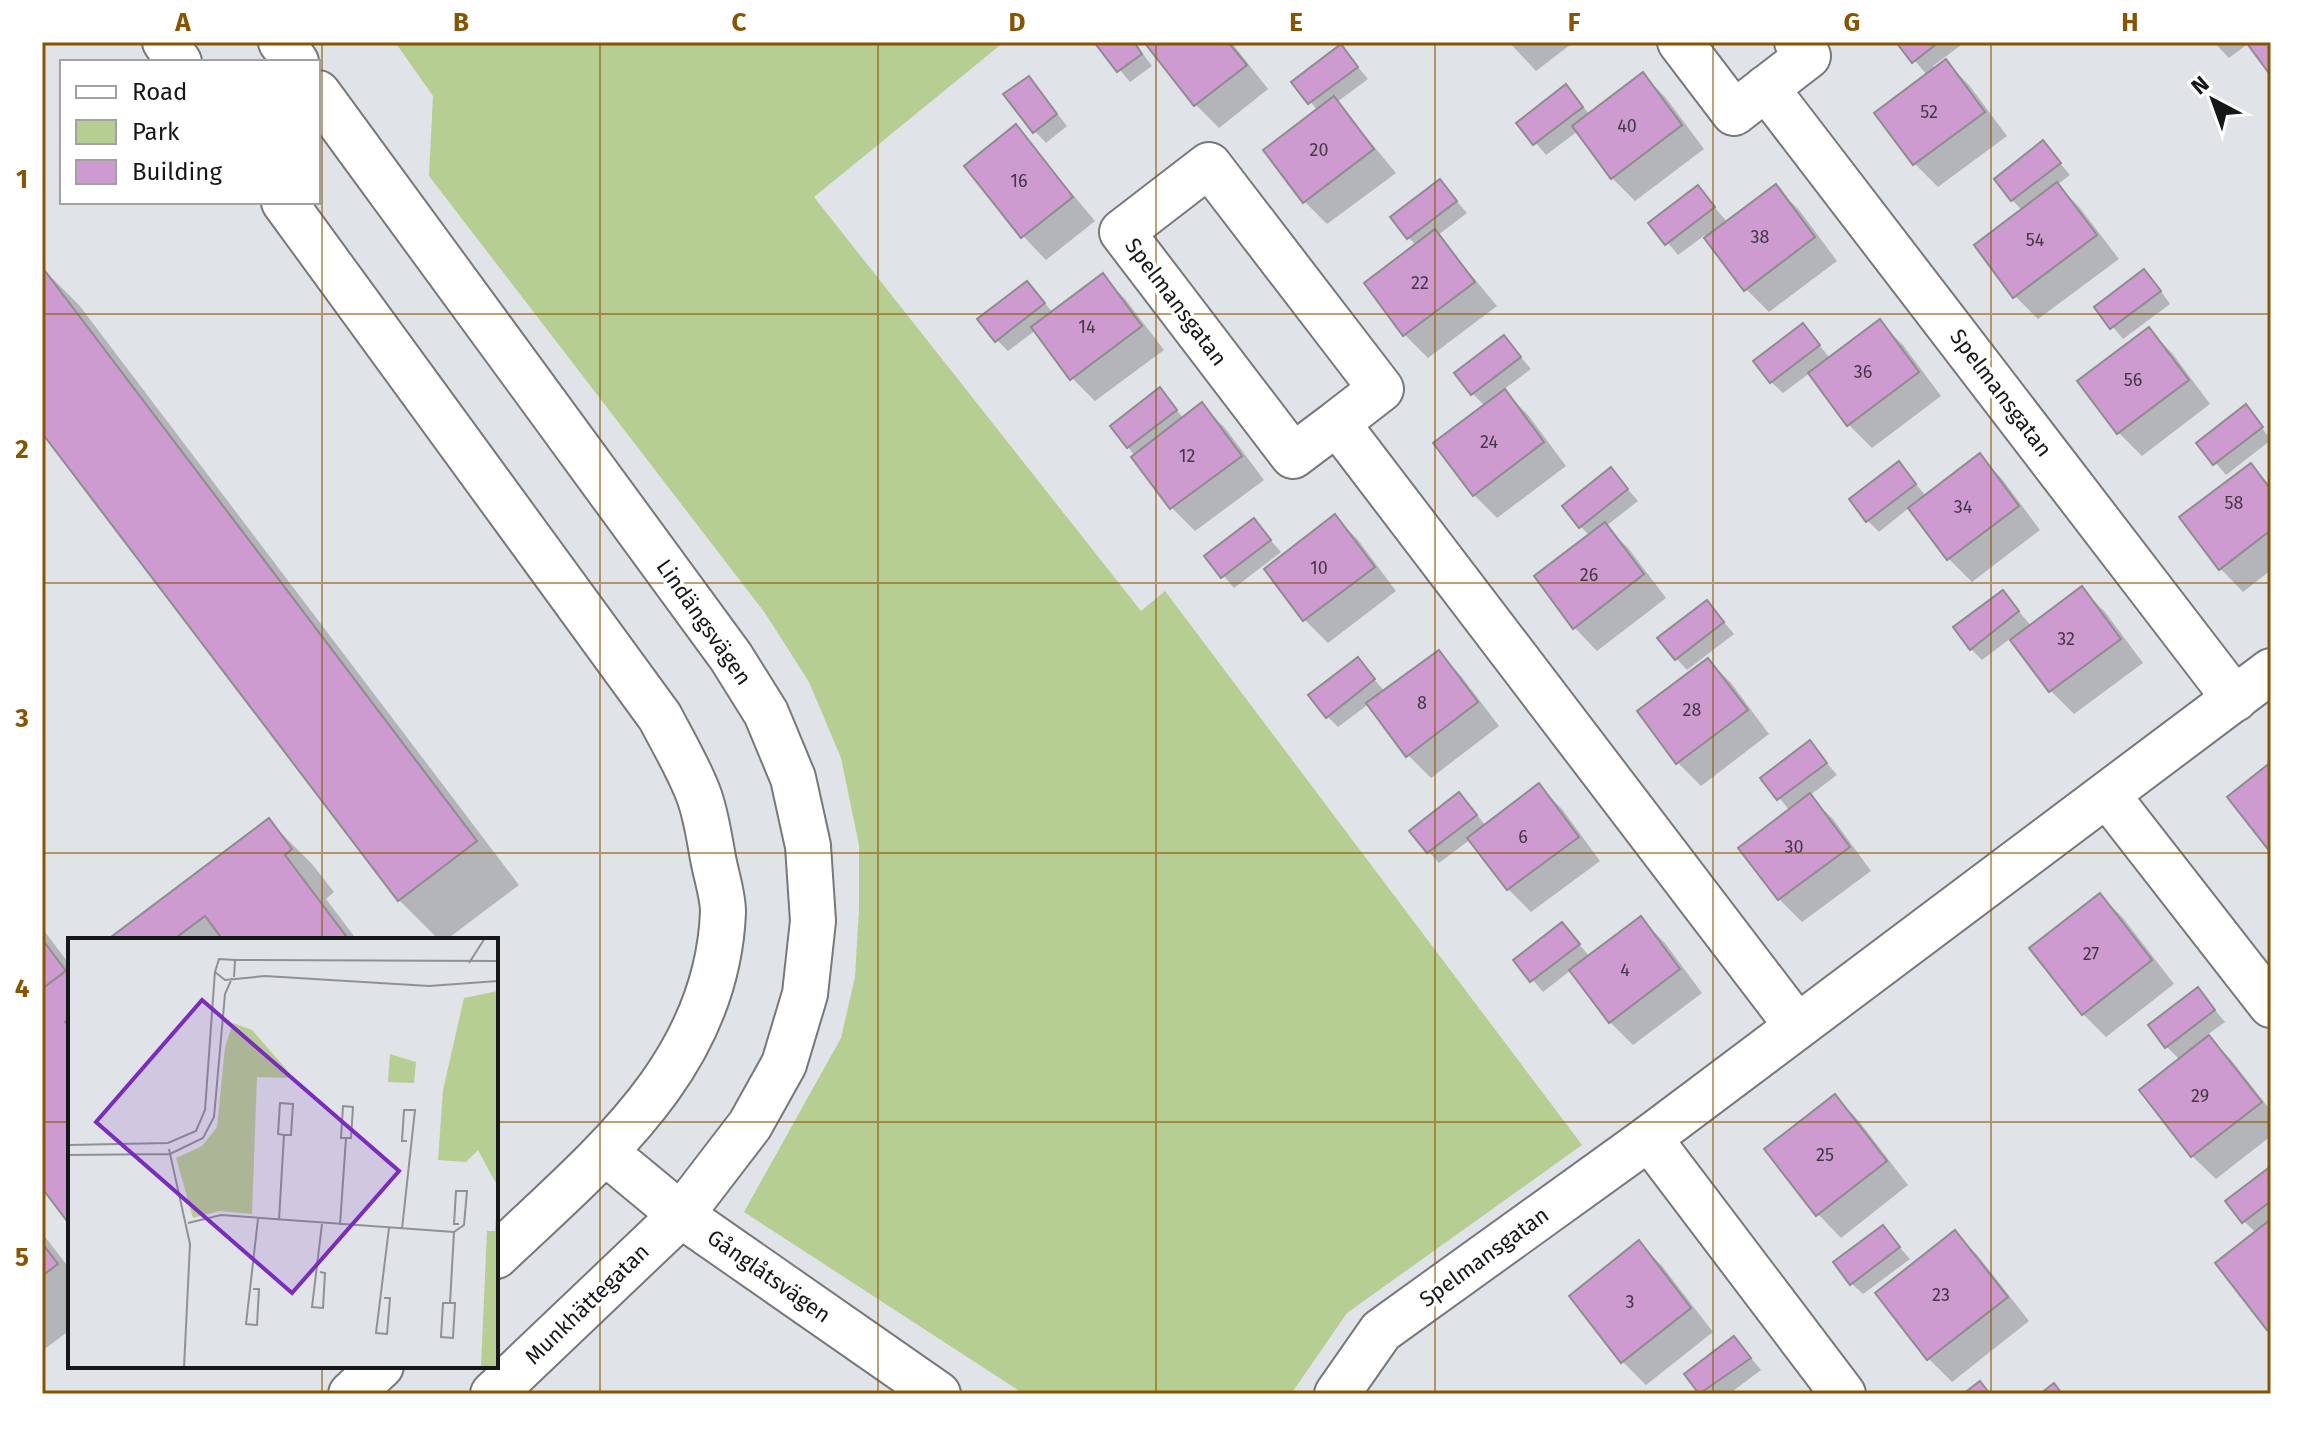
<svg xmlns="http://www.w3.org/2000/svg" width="2313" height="1436" viewBox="0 0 2313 1436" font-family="'Fira Sans',sans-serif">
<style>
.green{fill:#b6ce91}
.shadow{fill:#0003}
.building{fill:#ce9bd0;stroke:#8f8b8f;stroke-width:2}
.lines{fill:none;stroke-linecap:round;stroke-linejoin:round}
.minor-casing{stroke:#76787c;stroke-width:48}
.tertiary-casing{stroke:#76787c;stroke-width:48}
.minor{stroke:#fff;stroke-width:44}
.tertiary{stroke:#fff;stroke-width:44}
.grid{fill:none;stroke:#895401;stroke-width:2;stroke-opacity:0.55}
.labels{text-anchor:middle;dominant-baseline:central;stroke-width:7;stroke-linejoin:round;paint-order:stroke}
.number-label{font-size:18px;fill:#443846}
.street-label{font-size:22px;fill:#161718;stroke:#fff}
.inset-road{fill:none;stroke:#8f9195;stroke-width:2}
.view{fill:#7b2cbf;fill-opacity:0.15;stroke:#7b2cbf;stroke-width:4}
.inset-edge{fill:none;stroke:#161718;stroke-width:4}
.neatline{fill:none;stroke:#895401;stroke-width:3}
.grid-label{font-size:26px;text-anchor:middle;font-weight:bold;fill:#895401}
</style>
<rect width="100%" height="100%" fill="#e0e3e8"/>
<polygon class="green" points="395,42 1004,42 814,197 1141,611 1165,591 1582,1145 1347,1313 1291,1394 1024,1394 744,1212 841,1038 855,977 859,909 859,845 841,758 809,682 765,613 429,176 433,96"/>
<g class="shadow">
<polygon points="1097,42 1134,42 1152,66 1130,82"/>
<polygon points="1146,42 1231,42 1268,89 1219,128 1196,105"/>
<polygon points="1509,42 1574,42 1536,71"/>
<polygon points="1899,42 1965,42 1933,66 1935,69 1946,62 1969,85 2007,136 1938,187 1915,164 1877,113 1927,75"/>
<polygon points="2214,42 2271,42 2271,73 2249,43 2229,58"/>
<polygon points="1341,47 1368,79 1337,102 1396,173 1327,224 1304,201 1318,111 1294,82"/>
<polygon points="1643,75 1666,98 1704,149 1635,201 1612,178 1578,131 1546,155 1519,123 1566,87 1590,115"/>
<polygon points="1029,78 1067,126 1046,143 1035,131"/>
<polygon points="1016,127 1095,221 1046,260 1023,236"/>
<polygon points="2043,143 2070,175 2057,185 2080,208 2119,259 2038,319 2015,296 2023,211 2012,200"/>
<polygon points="1440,182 1467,213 1438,235 1497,306 1428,358 1405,335 1417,246 1409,238"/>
<polygon points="1776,187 1799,210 1837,261 1769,312 1746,289 1705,235 1678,255 1651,223 1698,188 1728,223"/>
<polygon points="42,268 79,305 519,885 446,940 439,940 399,900 42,430"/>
<polygon points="1102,275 1125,299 1164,350 1095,401 1072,378 1036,330 1008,351 997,340 1038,295 1053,313"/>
<polygon points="2155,283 2170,304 2123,339 2096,307"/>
<polygon points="1879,322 1903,345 1941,396 1872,448 1849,425 1810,373 1783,393 1771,382 1803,326 1830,358"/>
<polygon points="2149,330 2172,353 2210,404 2142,456 2119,433"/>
<polygon points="1504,338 1531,369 1503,390 1528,415 1566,466 1497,518 1474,495 1485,406 1473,394"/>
<polygon points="1160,390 1184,419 1202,405 1225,428 1264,480 1195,531 1172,508 1113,426"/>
<polygon points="2246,407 2271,440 2226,475 2199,443"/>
<polygon points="1979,456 2002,479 2040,530 1972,582 1949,559 1910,507 1879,532 1867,520 1899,464 1926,496"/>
<polygon points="2251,466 2271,486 2271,570 2243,592 2220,568"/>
<polygon points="1611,470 1638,501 1606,526 1628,548 1666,598 1597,651 1574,627 1590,536 1580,526"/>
<polygon points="1335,517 1358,540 1396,591 1328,643 1305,620 1267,569"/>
<polygon points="1253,520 1281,552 1234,588 1207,556"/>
<polygon points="2082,589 2105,612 2143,663 2074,714 2051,691 2011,638 1982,660 1971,649 2003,592 2031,626"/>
<polygon points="1707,602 1734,634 1687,670 1676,658"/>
<polygon points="1438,652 1461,676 1499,726 1431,778 1408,755 1369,704 1338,727 1327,716 1358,660 1385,692"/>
<polygon points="1708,660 1731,683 1769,734 1701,786 1678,763 1639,711"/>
<polygon points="1810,743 1837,775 1809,796 1833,819 1871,871 1802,922 1779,899 1790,811 1763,778"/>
<polygon points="1539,786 1562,809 1600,861 1531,912 1508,889 1471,839 1439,863 1428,851 1470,806 1486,826"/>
<polygon points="269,821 312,864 334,892 326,899 357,940 111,940"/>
<polygon points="2100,895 2123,918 2174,984 2106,1037 2083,1014 2032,949"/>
<polygon points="1641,919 1664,942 1702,993 1633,1045 1610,1022 1571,970 1543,992 1516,960 1562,924 1590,957"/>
<polygon points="42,928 70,965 70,1222 42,1185"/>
<polygon points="2198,990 2225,1022 2207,1035 2232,1061 2271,1111 2271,1136 2216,1179 2192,1156 2180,1060 2166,1046"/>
<polygon points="1835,1096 1858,1120 1908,1185 1841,1238 1818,1214"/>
<polygon points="2271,1168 2271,1331 2256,1233 2244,1221"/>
<polygon points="1882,1227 1910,1259 1863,1294 1851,1283"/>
<polygon points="42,1233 70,1269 70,1330 42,1351"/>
<polygon points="1955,1233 1978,1256 2029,1321 1952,1382 1929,1359 1878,1294"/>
<polygon points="1639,1243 1662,1266 1713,1332 1646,1385 1623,1362"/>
<polygon points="1734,1338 1761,1370 1729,1394 1702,1394 1687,1374"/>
</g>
<g class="building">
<polygon points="1094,42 1134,42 1142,54 1117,72"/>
<polygon points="1144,42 1228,42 1247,65 1194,106"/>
<polygon points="1896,42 1939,42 1912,63"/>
<polygon points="2246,42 2271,42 2271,76"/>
<polygon points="1341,44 1358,67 1308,104 1291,82"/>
<polygon points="1946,59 1985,112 1913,165 1874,113"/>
<polygon points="1643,72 1682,125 1611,179 1572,126"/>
<polygon points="1029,76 1057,114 1033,133 1003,94"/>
<polygon points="1566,84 1583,107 1533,145 1516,123"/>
<polygon points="1334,96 1374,149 1303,203 1263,150"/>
<polygon points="1016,124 1073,197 1021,238 964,166"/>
<polygon points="2043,140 2061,163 2011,201 1994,179"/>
<polygon points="1440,179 1457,201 1407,239 1390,217"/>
<polygon points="2057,182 2097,235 2013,298 1974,245"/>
<polygon points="1776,184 1815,237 1744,291 1704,238"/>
<polygon points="1698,185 1715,207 1665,245 1648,223"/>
<polygon points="1435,229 1475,282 1403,336 1364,283"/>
<polygon points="42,267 477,841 398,901 42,433"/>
<polygon points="2144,269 2161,291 2110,329 2094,307"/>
<polygon points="1103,273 1142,326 1070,380 1031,327"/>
<polygon points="1027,281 1045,303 995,342 977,319"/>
<polygon points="1880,319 1919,372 1847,426 1808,373"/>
<polygon points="1803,323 1820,345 1770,383 1753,361"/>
<polygon points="2149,327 2189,380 2117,434 2077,381"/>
<polygon points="1504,335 1521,357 1471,395 1454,373"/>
<polygon points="1160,387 1177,410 1127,448 1110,426"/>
<polygon points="1505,389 1544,442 1473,496 1433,443"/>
<polygon points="1202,402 1242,456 1170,509 1131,457"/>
<polygon points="2246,404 2263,427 2213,465 2196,443"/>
<polygon points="1980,453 2019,506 1947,560 1908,508"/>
<polygon points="1899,461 1916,484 1866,522 1849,499"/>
<polygon points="2251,463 2271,490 2271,530 2219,570 2179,517"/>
<polygon points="1611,467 1628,489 1579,528 1562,506"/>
<polygon points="1335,514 1375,567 1303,621 1264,569"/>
<polygon points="1254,518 1271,540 1221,578 1204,556"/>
<polygon points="1605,522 1644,574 1573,629 1534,576"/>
<polygon points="2082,586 2121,639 2049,692 2010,640"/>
<polygon points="2003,590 2019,611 1970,650 1953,627"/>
<polygon points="1707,600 1724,622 1675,660 1657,638"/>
<polygon points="1439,650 1478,702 1406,757 1366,703"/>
<polygon points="1358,657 1375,679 1326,718 1308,695"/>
<polygon points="1708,658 1748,710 1676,764 1637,711"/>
<polygon points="1810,740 1827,763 1777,800 1760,778"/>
<polygon points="2271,762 2271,853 2227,797"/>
<polygon points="1539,783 1579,837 1507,890 1467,838"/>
<polygon points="1459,792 1477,815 1427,853 1409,831"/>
<polygon points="1810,793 1850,847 1778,900 1738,848"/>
<polygon points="269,818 292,849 285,855 349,940 223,940 205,916 173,940 107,940"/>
<polygon points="2100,893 2152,960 2082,1015 2029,948"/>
<polygon points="1641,916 1680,969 1609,1023 1569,970"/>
<polygon points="1562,922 1580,944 1530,982 1513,960"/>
<polygon points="42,939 66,971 42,989"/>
<polygon points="70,968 70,1018 65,1022 70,1028 70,1225 42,1188 42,989"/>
<polygon points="2198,987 2215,1010 2165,1048 2148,1025"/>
<polygon points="2209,1035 2262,1102 2191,1157 2139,1090"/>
<polygon points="1835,1094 1887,1161 1816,1216 1764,1149"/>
<polygon points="2271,1166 2271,1201 2242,1223 2225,1201"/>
<polygon points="2271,1219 2271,1327 2267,1330 2215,1263"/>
<polygon points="1883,1225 1900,1247 1850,1285 1833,1262"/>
<polygon points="1955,1230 2008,1297 1927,1360 1875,1293"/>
<polygon points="1639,1240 1691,1308 1621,1363 1569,1296"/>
<polygon points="42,1243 58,1264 42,1276"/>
<polygon points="1734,1336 1751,1358 1699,1394 1684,1374"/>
<polygon points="1980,1381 1990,1394 1963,1394"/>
<polygon points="2054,1383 2062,1394 2040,1394"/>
</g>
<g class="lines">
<defs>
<g id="minor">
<polyline points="1680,42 1734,113 1808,56 1797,42"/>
<polyline points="1766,88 2235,699"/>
<polyline points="1337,423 1293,456 1122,232 1209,165 1381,389 1337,423 1797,1026"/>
<polyline points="2108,796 2271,1005"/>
<polyline points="1649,1138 1843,1394"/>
<polyline points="605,1152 681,1215 938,1394"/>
<polyline points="1337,1394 1381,1331 1649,1138 2271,671"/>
</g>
<g id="tertiary">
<polyline points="165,42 179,62"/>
<polyline points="281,42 296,62"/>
<polyline points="318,93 731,657 766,713 793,778 808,846 813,921 805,994 784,1064 750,1125 681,1215 493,1394"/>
<path d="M284 202 660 717C673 742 688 767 698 793 706 813 709 837 713 858 716 875 723 895 723 912 717 1066 599 1158 496 1256"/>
<polyline points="351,1394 381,1366"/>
</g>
</defs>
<use href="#minor" class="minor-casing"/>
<use href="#tertiary" class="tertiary-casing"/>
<use href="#minor" class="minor"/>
<use href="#tertiary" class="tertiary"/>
</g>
<path class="grid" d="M322 42V940M600 42V1394M878 42V1394M1156 42V1394M1435 42V1394M1713 42V1394M1991 42V1394M42 314H2271M42 583H2271M42 853H2271M42 1122H70M496 1122H2271M322 1366V1394"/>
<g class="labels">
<g class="number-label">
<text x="1929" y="112">52</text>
<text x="1627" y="126">40</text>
<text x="1319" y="150">20</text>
<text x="1019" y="181">16</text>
<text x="1760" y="237">38</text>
<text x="2035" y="240">54</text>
<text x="1420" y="283">22</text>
<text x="1087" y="327">14</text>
<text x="1863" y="372">36</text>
<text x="2133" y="380">56</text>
<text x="1489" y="442">24</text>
<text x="1187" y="456">12</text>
<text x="2234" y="503">58</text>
<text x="1963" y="507">34</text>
<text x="1319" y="568">10</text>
<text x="1589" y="575">26</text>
<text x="2066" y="639">32</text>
<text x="1422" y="703">8</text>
<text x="1692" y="710">28</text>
<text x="1523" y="837">6</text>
<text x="1794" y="847">30</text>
<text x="2091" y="954">27</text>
<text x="1625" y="970">4</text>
<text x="2200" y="1096">29</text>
<text x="1825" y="1155">25</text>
<text x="1941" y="1295">23</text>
<text x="1630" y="1302">3</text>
</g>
<g class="street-label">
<text transform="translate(1176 302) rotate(53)">Spelmansgatan</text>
<text transform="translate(2001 393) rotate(53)">Spelmansgatan</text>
<text transform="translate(704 622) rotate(55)">Lindängsvägen</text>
<text transform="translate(1484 1257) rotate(-36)">Spelmansgatan</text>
<text transform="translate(769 1276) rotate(35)">Gånglåtsvägen</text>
<text transform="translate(587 1304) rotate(-44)">Munkhättegatan</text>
</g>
</g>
<g transform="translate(68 938)">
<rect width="430" height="430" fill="#e0e3e8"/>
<path d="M430 53V249L410 212 398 224 370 222 375 152 396 60ZM165 85 184 92 219 132V140L189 139 184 276 151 273 125 280 108 220 134 208 149 189 157 109ZM322 116 348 124 346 145 320 144ZM430 250V429L413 428 419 293H427Z" fill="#b6ce91"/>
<path class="inset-road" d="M167 22 430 23M401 25 417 0M166 39 167 22 151 21 147 34 157 42 197 38 361 48 430 43M0 207 100 205 128 193 137 172 147 33M101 211 122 306 116 430M0 217 102 216 135 200 146 179 157 56 164 40M211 282 216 197H223L225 166 212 165 210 196 216 197M120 285 153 277 386 294M272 287 278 200H283L285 169 275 168 273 200H278M334 291 347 172H336L334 203H339M252 334 257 335 255 370 244 369 254 286M185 351H191L189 387 178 386 190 281M316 360H322L319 396 308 395 321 290M382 365H387L385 400 373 399 375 365H382L386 294 396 287 399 253H388L386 286H391"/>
<path class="view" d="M134 62 331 233 224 355 28 184Z"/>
<rect width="430" height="430" class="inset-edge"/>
</g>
<rect width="2313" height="1436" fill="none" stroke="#ffffff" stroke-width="88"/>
<rect x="60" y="60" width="260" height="144" fill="#ffffff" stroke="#a2a2a3" stroke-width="2"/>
<rect x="76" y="86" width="40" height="12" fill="#ffffff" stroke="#a2a2a3" stroke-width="2"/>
<text x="132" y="100" font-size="24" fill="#161718">Road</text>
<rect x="76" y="120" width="40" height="24" fill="#b6ce91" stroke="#a2a2a3" stroke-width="2"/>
<text x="132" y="140" font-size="24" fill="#161718">Park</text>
<rect x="76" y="160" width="40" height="24" fill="#ce9bd0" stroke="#a2a2a3" stroke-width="2"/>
<text x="132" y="180" font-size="24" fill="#161718">Building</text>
<g transform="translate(2213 100) rotate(319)" stroke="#ffffff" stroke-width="6" paint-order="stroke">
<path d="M0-6L14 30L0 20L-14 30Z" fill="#161718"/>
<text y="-12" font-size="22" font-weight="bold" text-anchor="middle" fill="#161718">N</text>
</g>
<rect x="44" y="44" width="2225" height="1348" class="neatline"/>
<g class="grid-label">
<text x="183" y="31">A</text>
<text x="461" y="31">B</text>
<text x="739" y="31">C</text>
<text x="1017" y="31">D</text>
<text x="1296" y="31">E</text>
<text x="1574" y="31">F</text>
<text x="1852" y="31">G</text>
<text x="2130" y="31">H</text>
<text x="22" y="188">1</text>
<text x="22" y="458">2</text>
<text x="22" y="727">3</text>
<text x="22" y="997">4</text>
<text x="22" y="1266">5</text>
</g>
</svg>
